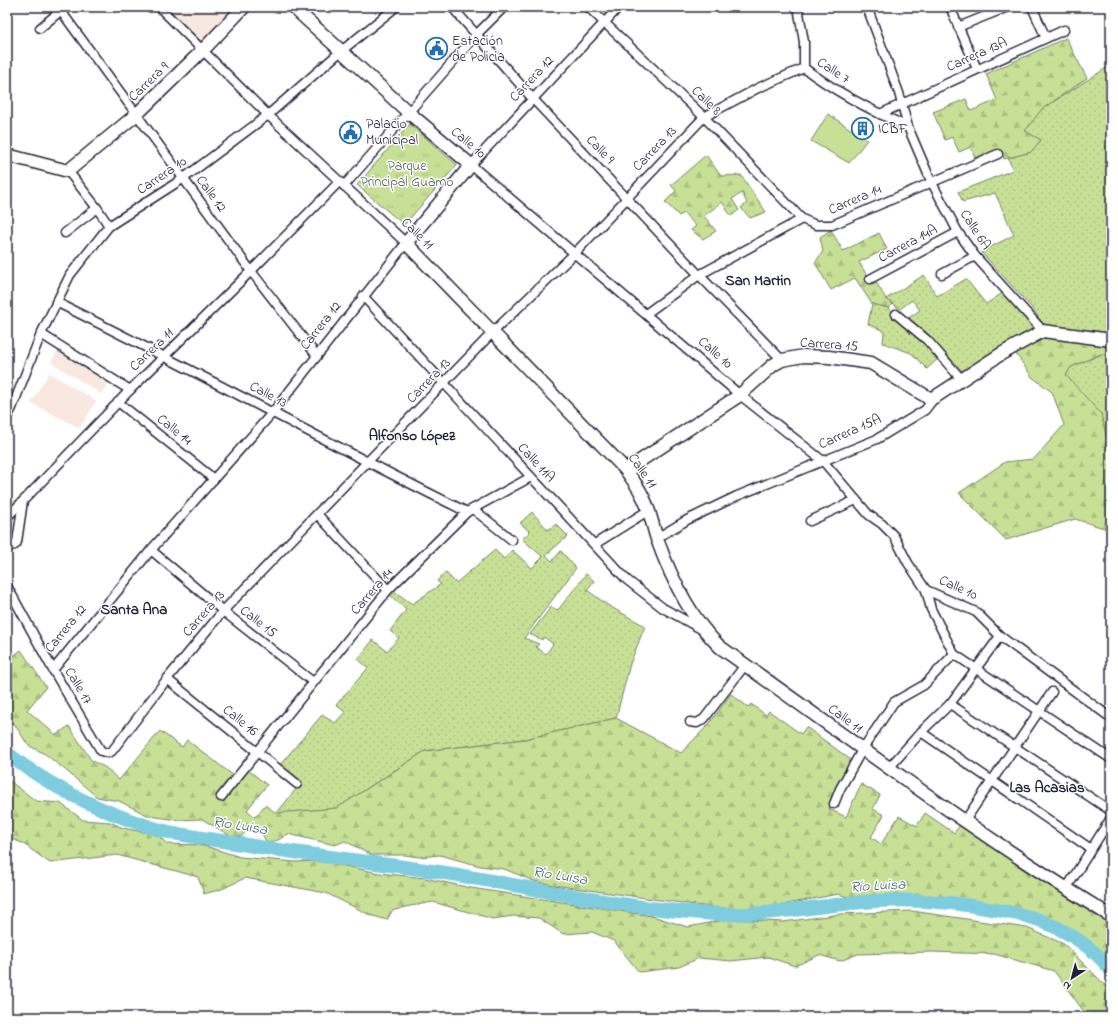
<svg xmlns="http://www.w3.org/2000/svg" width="1118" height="1024" viewBox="0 0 1118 1024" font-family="'Indie Flower',sans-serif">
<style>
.built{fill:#f8e8e0}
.grass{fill:url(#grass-dots);stroke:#758168}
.forest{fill:url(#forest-firs);stroke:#758168}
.park{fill:url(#park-tufts);stroke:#758168}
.pitch{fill:#c8e096;stroke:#758168}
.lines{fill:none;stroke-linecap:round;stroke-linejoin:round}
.river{stroke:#7fccdf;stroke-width:14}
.street-casing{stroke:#22223b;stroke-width:11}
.secondary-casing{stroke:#22223b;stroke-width:15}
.street{stroke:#fff;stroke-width:8}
.secondary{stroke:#fff;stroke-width:12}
.labels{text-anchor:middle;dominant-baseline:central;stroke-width:3;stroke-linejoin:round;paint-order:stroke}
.poi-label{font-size:14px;fill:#22223b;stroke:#fff;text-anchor:start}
.street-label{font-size:14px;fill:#22223b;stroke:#fff}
.park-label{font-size:14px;fill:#545b56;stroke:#fff}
.neighbourhood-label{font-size:15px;font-weight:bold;fill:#22223b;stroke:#fff}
.water-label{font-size:15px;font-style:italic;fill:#435e74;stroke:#fff}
</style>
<defs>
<pattern id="grass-dots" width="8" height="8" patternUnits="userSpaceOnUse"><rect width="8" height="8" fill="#c8e096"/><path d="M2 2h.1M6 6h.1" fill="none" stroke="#acc082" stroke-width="1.8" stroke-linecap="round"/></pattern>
<pattern id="forest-firs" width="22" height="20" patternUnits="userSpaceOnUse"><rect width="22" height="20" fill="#c8e096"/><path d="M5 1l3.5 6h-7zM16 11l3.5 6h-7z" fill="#acc082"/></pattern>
<pattern id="park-tufts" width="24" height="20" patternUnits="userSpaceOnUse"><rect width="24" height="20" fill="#c8e096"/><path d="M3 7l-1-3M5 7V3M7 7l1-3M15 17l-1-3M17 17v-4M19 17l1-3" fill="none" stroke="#acc082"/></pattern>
</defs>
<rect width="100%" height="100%" fill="#fff"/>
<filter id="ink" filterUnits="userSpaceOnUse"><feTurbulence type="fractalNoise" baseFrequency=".025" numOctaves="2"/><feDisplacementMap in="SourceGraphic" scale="8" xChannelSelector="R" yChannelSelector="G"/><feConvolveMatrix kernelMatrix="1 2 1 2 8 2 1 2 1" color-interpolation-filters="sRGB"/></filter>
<g filter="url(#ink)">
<g class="built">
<polygon points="167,7 231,7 236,11 203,42"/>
<polygon points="59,349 109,382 101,394 51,362"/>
<polygon points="49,373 96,401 80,428 31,403"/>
</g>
<g class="grass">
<polygon points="1111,65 1111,336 1046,328 1031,307 981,252 1014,235 995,193 963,202 958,192 1013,170 1008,158 1031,152 1041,140 1024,131 1042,109"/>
<polygon points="924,275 937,296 966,279 986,304 1004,292 1039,331 963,372 924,330 907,319 920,310 912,300 900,309 886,299"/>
<polygon points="872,304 889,308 940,357 927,369 911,353 883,343 884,331 868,324"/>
<polygon points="1102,354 1111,357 1111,455 1066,375 1071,367"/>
<polygon points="532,512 548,530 556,524 568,536 546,555 552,561 561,551 576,568 524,638 539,644 536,647 546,654 553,644 544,637 542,640 530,634 551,607 558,610 586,574 594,581 587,590 609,606 645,626 630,664 616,718 525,739 425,751 337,808 276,814 296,789 302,786 279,766 322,715 335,723 345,712 336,705 368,668 358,659 373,640 387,651 399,638 390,631 406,610 390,595 393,590 412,604 441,584 437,581 445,572 456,583 495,550 504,559 512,550 532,568 543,557 522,539 530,532 520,523"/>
</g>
<g class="forest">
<polygon points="1066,38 1087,78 1042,109 1025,131 1041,140 1031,152 1004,159 1000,150 998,150 975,158 971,147 959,152 952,137 945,140 933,112 966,99 971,111 997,100 986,74"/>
<polygon points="706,155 721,176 741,175 766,212 750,218 741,208 747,203 742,193 732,199 739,210 731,216 722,202 704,216 716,231 703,239 691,230 696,226 684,213 679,216 665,202 676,191 671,185"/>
<polygon points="831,230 843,251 879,233 887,249 859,262 872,284 876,282 886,299 893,304 889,308 872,304 855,278 831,290 815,263 823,251 820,237"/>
<polygon points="1045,336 1111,343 1111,357 1101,354 1071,367 1066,375 1101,414 1111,455 1111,532 1107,529 1075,519 1006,540 959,493 1005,462 1034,459 1064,425 1052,392 1032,377 1014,351"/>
<polygon points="7,647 12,657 21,650 46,687 27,710 56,735 69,726 91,760 106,768 119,780 160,731 182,747 187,740 234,776 247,769 267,785 247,810 255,817 265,805 276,813 337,808 425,751 525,739 616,718 681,753 709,724 731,694 748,707 751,704 766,715 769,711 801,734 806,727 851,760 838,783 829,809 846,817 861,784 880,795 873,809 884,815 871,837 881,844 899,816 917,826 925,813 954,833 960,825 1026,871 1111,920 1111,964 1087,942 1048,919 1010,908 965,900 936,897 854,899 838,894 767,908 737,909 710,907 553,885 534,881 504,869 480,866 440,855 419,857 405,855 371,855 345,841 335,845 288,834 278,840 267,843 262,834 251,825 242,836 232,837 202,819 179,820 149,816 119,801 97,797 63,768 45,754 28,745 15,725 7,719"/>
<polygon points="7,779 36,801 60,803 83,820 110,822 123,828 158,835 167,844 202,845 240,857 295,862 320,861 379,873 425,878 471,888 652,916 688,927 729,919 783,922 841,914 912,911 1027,928 1064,944 1111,991 1111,1017 1088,1017 1054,971 994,954 931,952 858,954 840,961 819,955 795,966 768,957 731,961 699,958 679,967 639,972 614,941 592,932 563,934 539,918 513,916 493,919 433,902 405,907 392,911 387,920 370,915 326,893 245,878 222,889 204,894 198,877 117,855 50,863 22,843 7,837"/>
</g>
<polygon class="park" points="410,124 457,165 404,225 357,185"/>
<polygon class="pitch" points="828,114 867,140 849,163 811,141"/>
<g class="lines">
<path class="river" d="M7 753C50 787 97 810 150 827 177 836 207 838 235 843 305 855 376 862 446 873 535 888 624 909 715 914 761 916 806 908 852 903 902 897 953 901 1002 911 1017 914 1032 916 1046 923 1071 933 1094 949 1111 970"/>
<defs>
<g id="street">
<polyline points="58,7 251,271 317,356"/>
<polyline points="452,7 533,99 699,275 782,360"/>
<polyline points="588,7 704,117 802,219"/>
<polyline points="619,7 471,165 740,395 823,461 869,515 882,524 894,536 908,563 926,590 976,612 1000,636 1111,718"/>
<path d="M798 7 804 42V68C836 92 872 111 908 127"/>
<polyline points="867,7 899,93 908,127 931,181 958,232 975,256 1043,331"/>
<polyline points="950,7 977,69"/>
<polyline points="1032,7 1046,38"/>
<polyline points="958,27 1008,7"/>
<polyline points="40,28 64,8"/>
<polyline points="880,114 1064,30"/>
<polyline points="68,171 97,208 109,226"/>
<polyline points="344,186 477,34 504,7"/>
<polyline points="65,233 97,208"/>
<polyline points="942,274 975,256"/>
<polyline points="870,279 958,232"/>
<polyline points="363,296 627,580 663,608 701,629"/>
<path d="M56 302C194 370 329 444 467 512"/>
<polyline points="647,313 699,275 802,219 816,225 832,225 998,154"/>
<polyline points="896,314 927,340 962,380"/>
<polyline points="41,334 130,390"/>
<polyline points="118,402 214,479"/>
<polyline points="7,417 12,408 41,334 70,275 109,226 184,178 268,115 340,52 396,7"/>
<polyline points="473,509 512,540"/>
<polyline points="317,514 388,590"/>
<polyline points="7,517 23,501"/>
<polyline points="810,521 856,500"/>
<polyline points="657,538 687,520 737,496 877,439 925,410 935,397"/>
<polyline points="595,544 649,510"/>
<polyline points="7,547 15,545 17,542 23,501 130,390 251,271 339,182"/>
<polyline points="151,550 223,611 313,682"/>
<polyline points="7,586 53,670 101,751 108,753 112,751 167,679 223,611 493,332 575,253 704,117 758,88 804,68"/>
<polyline points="926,590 931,609 954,654 1111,759"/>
<polyline points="53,670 151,550 273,412 406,243 268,115 159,7"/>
<polyline points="167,679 297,784"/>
<polyline points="950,704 1111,811"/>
<polyline points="690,722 697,723 704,719 745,665"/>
<polyline points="921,732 1091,849"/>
<polyline points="888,769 921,732 950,704 1000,636"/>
<polyline points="221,797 388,590 467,512 531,477"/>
<polyline points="834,804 840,789 862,750 894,702 924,685 954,654"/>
<polyline points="964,822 1052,692"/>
<polyline points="1066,889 1111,818"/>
</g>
<g id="secondary">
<path d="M293 7 408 112 471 165 406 243 626 470C631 478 638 486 642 495 650 509 652 524 657 539 671 578 690 618 720 647 849 738 975 834 1111 916"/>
<polyline points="7,155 68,171 137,114 203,50 244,7"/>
<polyline points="626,470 740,395 773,365 782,360 803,356 829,357 871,363 929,398 935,397 1001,354 1043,331 1111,340"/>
</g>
</defs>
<use href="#street" class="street-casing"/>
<use href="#secondary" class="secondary-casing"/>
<use href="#street" class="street"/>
<use href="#secondary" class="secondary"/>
</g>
</g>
<defs>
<symbol id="civic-ring" viewBox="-11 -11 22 22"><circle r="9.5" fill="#fff" stroke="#1f6fb2" stroke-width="1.5"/><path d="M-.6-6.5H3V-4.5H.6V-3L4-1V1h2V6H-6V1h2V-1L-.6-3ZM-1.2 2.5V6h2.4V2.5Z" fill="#1f6fb2"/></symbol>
<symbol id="building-ring" viewBox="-11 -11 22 22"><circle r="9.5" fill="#fff" stroke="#1f6fb2" stroke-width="1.5"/><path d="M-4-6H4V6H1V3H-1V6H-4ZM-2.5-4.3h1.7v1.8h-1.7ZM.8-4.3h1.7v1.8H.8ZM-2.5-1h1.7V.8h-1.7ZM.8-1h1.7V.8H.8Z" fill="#1f6fb2"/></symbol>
</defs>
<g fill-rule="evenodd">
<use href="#civic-ring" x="424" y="36" width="25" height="25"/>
<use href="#building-ring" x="850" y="116" width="25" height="25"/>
<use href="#civic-ring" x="338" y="120" width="25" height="25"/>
</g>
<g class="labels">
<g class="poi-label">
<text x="452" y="41">Estación<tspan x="452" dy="16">de Policia</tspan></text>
<text x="366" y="124">Palacio<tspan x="366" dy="16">Municipal</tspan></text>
<text x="878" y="129">ICBF</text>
</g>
<g class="street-label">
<text transform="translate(977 55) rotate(-24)">Carrera 13A</text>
<text transform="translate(833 71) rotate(33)">Calle 7</text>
<text transform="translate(532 79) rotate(-47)">Carrera 12</text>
<text transform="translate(149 82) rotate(-44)">Carrera 9</text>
<text transform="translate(706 101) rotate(44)">Calle 8</text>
<text transform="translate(468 143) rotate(40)">Calle 10</text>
<text transform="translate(655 149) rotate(-46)">Carrera 13</text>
<text transform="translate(600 150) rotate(46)">Calle 9</text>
<text transform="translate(162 176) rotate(-34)">Carrera 10</text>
<text transform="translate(211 194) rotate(54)">Calle 12</text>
<text transform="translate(855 200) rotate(-23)">Carrera 14</text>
<text transform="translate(975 230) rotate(57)">Calle 6A</text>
<text transform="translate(417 234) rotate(44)">Calle 11</text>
<text transform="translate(908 244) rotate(-28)">Carrera 14A</text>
<text transform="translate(321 326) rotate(-52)">Carrera 12</text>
<text transform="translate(829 345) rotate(4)">Carrera 15</text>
<text transform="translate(152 350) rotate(-44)">Carrera 11</text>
<text transform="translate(715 353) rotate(41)">Calle 10</text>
<text transform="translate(429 381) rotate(-46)">Carrera 13</text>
<text transform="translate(268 395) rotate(28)">Calle 13</text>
<text transform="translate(174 430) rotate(39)">Calle 14</text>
<text transform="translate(850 432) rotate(-24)">Carrera 15A</text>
<text transform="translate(536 463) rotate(47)">Calle 11A</text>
<text transform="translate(642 471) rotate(55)">Calle 11</text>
<text transform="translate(958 588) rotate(24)">Calle 10</text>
<text transform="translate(372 592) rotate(-49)">Carrera 14</text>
<text transform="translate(204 614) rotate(-49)">Carrera 13</text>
<text transform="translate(258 622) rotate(38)">Calle 15</text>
<text transform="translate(66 629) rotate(-51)">Carrera 12</text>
<text transform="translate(78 686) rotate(59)">Calle 17</text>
<text transform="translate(845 719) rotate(36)">Calle 11</text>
<text transform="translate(240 721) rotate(39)">Calle 16</text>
</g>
<g class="park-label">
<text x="407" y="166">Parque<tspan x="407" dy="16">Principal Guamo</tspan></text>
</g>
<g class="neighbourhood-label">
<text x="758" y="281">San Martin</text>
<text x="412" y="436">Alfonso López</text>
<text x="134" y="610">Santa Ana</text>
<text x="1047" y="788">Las Acasias</text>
</g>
<g class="water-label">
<text transform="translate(240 826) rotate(9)">Río Luisa</text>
<text transform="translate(560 876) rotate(9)">Río Luisa</text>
<text transform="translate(878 886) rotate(-3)">Río Luisa</text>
</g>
</g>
<rect width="1118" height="1024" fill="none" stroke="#fff" stroke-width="24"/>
<rect x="12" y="12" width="1094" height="1000" fill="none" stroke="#22223b" stroke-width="1.5" filter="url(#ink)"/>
<g transform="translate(1072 978) rotate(216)" stroke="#ffffff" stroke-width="3" paint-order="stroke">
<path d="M0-3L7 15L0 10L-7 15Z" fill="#22223b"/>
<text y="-6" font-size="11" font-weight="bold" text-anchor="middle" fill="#22223b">N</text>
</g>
</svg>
